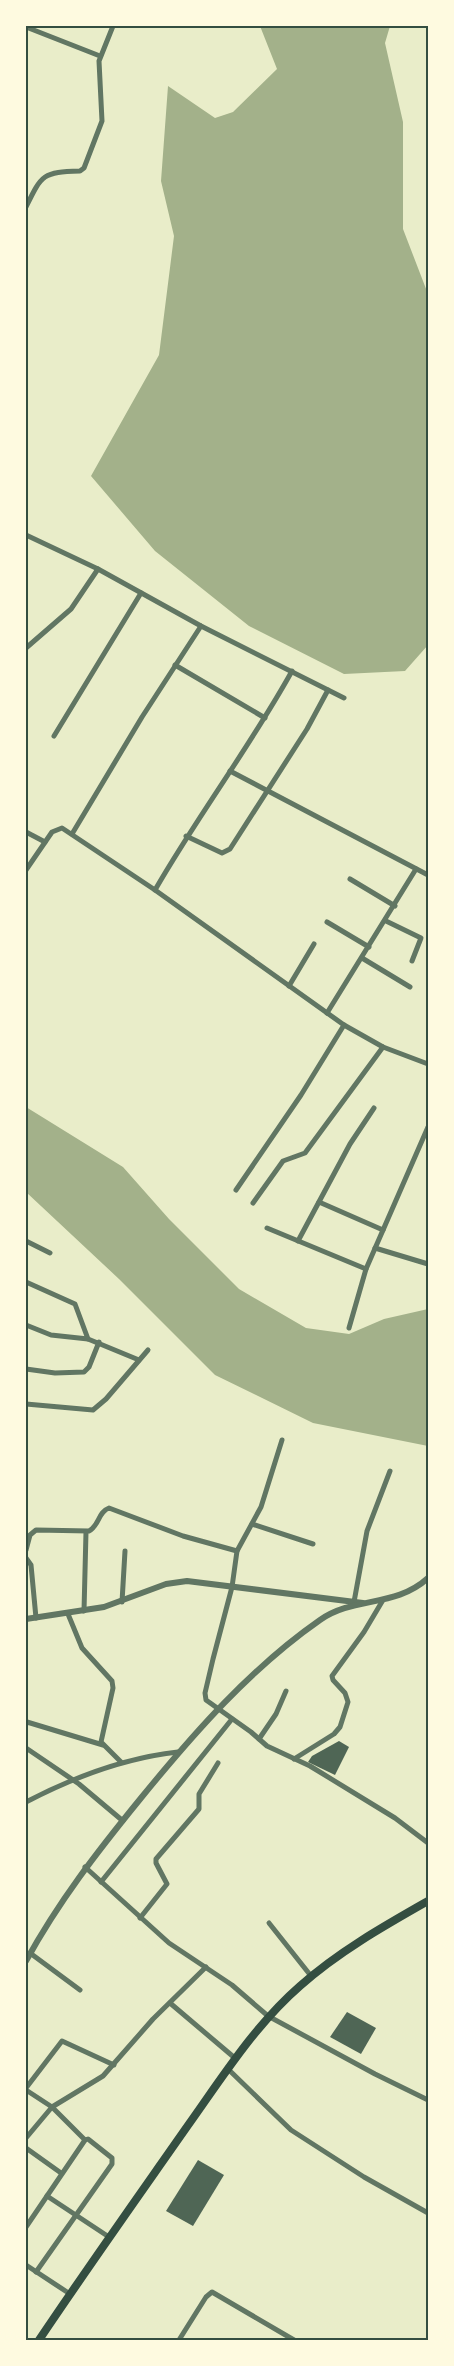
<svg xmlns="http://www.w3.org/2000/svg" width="454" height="2366" viewBox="0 0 454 2366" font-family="'Crimson Pro',serif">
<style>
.water{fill:#a3b18a}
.building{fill:#4f6655}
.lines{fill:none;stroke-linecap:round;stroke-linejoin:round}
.minor{stroke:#617663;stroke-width:5}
.tertiary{stroke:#617663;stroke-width:6}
.primary{stroke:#344e41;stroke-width:8}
.neatline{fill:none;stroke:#344e41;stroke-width:2}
</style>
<rect width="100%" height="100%" fill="#e9edc9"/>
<g class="water">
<polygon points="260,26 390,26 385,43 403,122 403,229 428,294 428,645 405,671 344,674 249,626 155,551 91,476 159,355 174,236 161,181 168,86 215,118 233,112 277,69"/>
<polygon points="26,1107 123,1167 169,1219 239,1289 306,1328 349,1334 384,1319 428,1309 428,1446 313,1423 215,1375 119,1279 26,1192"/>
</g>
<g class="building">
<polygon points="339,1741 349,1747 335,1775 308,1762 312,1756"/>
<polygon points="347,2012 376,2028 361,2054 330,2037"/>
<polygon points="198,2160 224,2175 193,2226 166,2211"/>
</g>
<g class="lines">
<g class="minor">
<polyline points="26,27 100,56"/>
<path d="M26 207C42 174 43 172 80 171L84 168 102 121 99 61 113 26"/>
<polyline points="26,535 98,569 201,626 344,698"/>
<polyline points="26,648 71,609 98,569"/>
<polyline points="175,665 265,718"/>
<polyline points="54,736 141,593"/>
<polyline points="230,771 428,875"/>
<polyline points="26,832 45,842"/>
<polyline points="72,834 142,717 201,626"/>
<polyline points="186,836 222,853 230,849 307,729 328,690"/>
<polyline points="26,870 52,832 62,828 155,890 344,1025 383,1047 428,1064"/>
<polyline points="350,879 395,906"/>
<path d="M155 890C198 815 250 747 292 671"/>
<polyline points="386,921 421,938 412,961"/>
<polyline points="327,922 369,947"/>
<polyline points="362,958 410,987"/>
<polyline points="289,986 314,944"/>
<polyline points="327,1013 416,869"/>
<polyline points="236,1190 301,1095 344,1025"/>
<polyline points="319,1202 383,1230"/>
<polyline points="253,1203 283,1161 305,1153 383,1047"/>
<polyline points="267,1228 366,1269"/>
<polyline points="26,1241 50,1253"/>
<polyline points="298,1241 350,1144 374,1108"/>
<polyline points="375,1248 428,1264"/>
<polyline points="26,1282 75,1304 88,1339"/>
<polyline points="26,1325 51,1335 88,1339 139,1360"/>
<polyline points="349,1328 366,1269 428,1127"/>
<polyline points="26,1369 55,1373 84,1372 89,1367 99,1342"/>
<polyline points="26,1404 93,1410 106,1399 148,1350"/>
<polyline points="282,1440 261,1507 237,1551 232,1587 213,1659 205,1693 206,1700 251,1732 267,1746 310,1766 395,1818 428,1843"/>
<polyline points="252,1524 313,1544"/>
<path d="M26 1550 30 1535 36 1530 89 1531C99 1526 98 1512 109 1508L183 1536 237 1551"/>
<polyline points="26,1558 31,1565 36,1618"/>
<polyline points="122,1602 125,1551"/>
<polyline points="354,1602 367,1531 390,1471"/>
<polyline points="84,1611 86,1532"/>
<polyline points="68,1614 82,1648 112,1681 113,1688 101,1742 121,1762"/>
<polyline points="26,1724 27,1722 103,1745"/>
<polyline points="259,1739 276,1714 286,1691"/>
<polyline points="26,1748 79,1784 123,1821"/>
<polyline points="294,1759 334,1734 340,1727 348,1702 345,1693 333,1680 332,1676 364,1632 383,1600"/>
<path d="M26 1802C74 1777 123 1758 178 1752"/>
<polyline points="85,1867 169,1943 232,1985 268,2016 375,2074 428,2100"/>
<polyline points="101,1882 232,1719"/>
<polyline points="140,1918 167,1884 156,1863 156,1859 199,1809 199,1794 218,1763"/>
<polyline points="269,1923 311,1976"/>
<polyline points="30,1953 80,1990"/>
<polyline points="170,2003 236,2059"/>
<polyline points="228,2069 291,2130 364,2177 428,2213"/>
<polyline points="26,2088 62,2041 114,2065"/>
<polyline points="26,2090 52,2107 85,2140"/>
<polyline points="26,2138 52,2107 103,2076 153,2019 206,1967"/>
<polyline points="26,2148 61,2173"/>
<polyline points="47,2196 109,2237"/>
<polyline points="26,2227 85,2140 88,2139 112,2158 112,2164 36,2272"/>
<polyline points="26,2265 70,2294"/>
<polyline points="179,2340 206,2297 212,2292 294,2340"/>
</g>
<g class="tertiary">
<polyline points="26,1619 104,1607 166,1584 187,1581 363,1603"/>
<path d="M26 1961C59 1901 97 1852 141 1798 194 1733 251 1668 320 1620 354 1596 395 1608 428 1578"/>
</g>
<path class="primary" d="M39 2340C86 2270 135 2201 184 2131 220 2081 253 2027 300 1986 338 1952 384 1926 428 1901"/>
</g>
<rect width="454" height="2366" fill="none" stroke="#fefae0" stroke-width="54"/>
<rect x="27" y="27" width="400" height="2312" class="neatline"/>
</svg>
